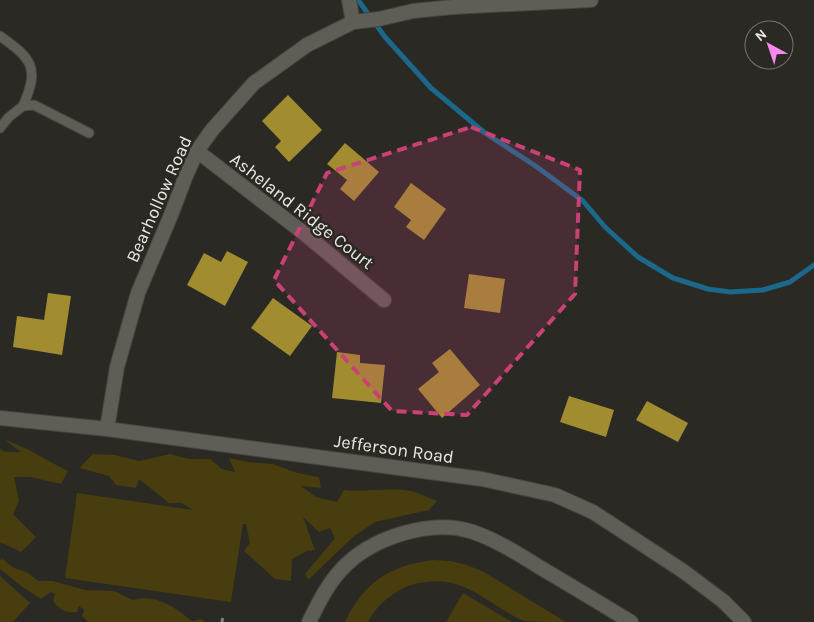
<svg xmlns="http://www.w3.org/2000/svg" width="814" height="622" viewBox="0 0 814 622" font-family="Karla,sans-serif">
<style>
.green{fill:#483d0e}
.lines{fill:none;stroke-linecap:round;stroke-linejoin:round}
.stream{stroke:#1b688a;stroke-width:5}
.building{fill:#a28c30}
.service-casing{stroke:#464440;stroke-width:11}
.minor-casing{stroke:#464440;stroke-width:16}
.tertiary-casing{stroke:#464440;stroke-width:16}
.path{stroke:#82817c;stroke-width:3;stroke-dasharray:4 4;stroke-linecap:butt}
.service{stroke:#5e5d56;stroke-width:9}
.minor{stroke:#5e5d56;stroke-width:14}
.tertiary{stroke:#5e5d56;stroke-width:14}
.marked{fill:#ca4176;fill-opacity:0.2;stroke:#ca4176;stroke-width:4;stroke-dasharray:10 6;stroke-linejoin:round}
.labels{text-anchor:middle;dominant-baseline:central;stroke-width:5;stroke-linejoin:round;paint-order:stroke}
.street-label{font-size:18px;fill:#e8e7e3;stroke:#2a2923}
</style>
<rect width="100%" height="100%" fill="#2a2923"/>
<g class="green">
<path d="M5 440C28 447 47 461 68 471L61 484 30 477H14L19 501 13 514 36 537 21 552 0 542V449L6 452H21Z"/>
<path d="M93 454 115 455 139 461 170 454 189 459H210L222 469 235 472 229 458 248 462 273 464 297 473 319 477 321 488 301 486 316 497 337 502 344 490C367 492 389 487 411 491 420 493 429 498 437 501L429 510 375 522 353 537 308 580 305 574 335 538 330 528 319 532 303 517 315 550 307 551 292 559 291 581 275 579 244 551 250 543 246 524H243L231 602 65 578 77 493 193 510 182 503H169L139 479 136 488 116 485 109 476 79 468Z"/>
<path d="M3 559 12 567 28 573 38 581H53L85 590 114 591 133 600C155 593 176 608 192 621L202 619 205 622H88L82 616 84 610 79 606 77 612C66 614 59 609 53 601L55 594 51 592 41 599 24 588 0 569V560Z"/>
<path d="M433 560 450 561 467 565 484 572 566 622C556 622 533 622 524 621 490 606 466 576 426 582 417 583 408 585 400 590 386 598 375 608 368 622H345C364 582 389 566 433 560Z"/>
<polygon points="0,576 30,603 13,622 0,622"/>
<polygon points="463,593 512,622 446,622"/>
</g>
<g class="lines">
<polyline class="stream" points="358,0 385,37 431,88 485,133 537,167 583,201 605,227 638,257 673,278 708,289 730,292 763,290 790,282 814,265"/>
</g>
<g class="building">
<polygon points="288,95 322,130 289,162 275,147 281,141 262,121"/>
<polygon points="345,143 379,172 354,201 340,189 347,180 327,164"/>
<polygon points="411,183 446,209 424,240 406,227 411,220 394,207"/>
<polygon points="227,251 248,262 225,306 187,285 204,253 221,262"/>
<polygon points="469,274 505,279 500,313 464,308"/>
<polygon points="48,293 71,296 62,355 13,347 17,316 44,320"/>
<polygon points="273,298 312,326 290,356 251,328"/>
<polygon points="450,349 480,385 442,418 418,389 439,372 432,363"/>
<polygon points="337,352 360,355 360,363 385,365 381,403 332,398"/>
<polygon points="569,396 614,410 606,437 560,422"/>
<polygon points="647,401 688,423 678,442 636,420"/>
</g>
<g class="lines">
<defs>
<g id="service">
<path d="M0 36C32 59 40 67 23 106"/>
<polyline points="0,128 9,117 23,106 34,105 89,133"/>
</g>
<g id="minor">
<polyline points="349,0 353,22"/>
<polyline points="197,151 305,234 384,300"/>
<polyline points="107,429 117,367 138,293 171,215 185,178 197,151 212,130 254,83 307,45 353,22 379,19 413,11 453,7 591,0"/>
<path d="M309 622C318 604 327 585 341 570 370 538 430 518 473 532 499 541 523 557 546 571 575 588 603 605 631 622"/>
</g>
<polyline id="tertiary" points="0,418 107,429 482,479 555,495 593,512 683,571 723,601 744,622"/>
</defs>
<use href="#service" class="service-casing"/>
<use href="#minor" class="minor-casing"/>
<use href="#tertiary" class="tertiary-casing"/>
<polyline class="path" points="222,622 223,615"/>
<use href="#service" class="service"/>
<use href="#minor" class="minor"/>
<use href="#tertiary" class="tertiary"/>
</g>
<path class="marked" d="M471 127 580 170 575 294 467 415 392 411 274 280 327 173Z"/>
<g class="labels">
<g class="street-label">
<text transform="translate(159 199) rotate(-66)">Bearhollow Road</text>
<text transform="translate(302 211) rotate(38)">Asheland Ridge Court</text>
<text transform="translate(394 449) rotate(8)">Jefferson Road</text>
</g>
</g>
<g transform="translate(769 45) rotate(320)"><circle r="24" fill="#2a2923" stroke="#767570"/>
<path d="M0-4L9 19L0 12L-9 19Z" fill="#f589ee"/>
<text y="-8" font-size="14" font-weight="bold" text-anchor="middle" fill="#e8e7e3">N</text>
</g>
</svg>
